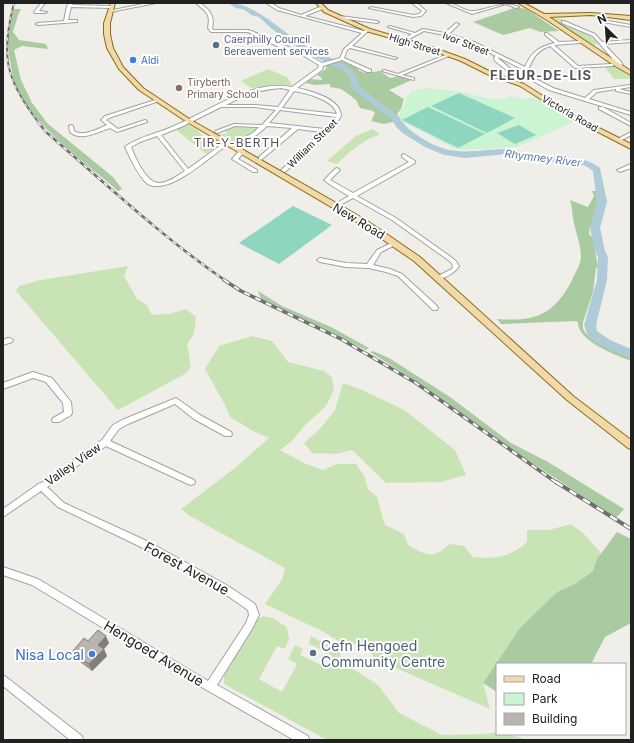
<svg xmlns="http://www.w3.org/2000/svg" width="634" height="743" viewBox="0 0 634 743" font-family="Inter,sans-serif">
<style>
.grass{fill:#c8e4b4}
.forest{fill:#aacaa2}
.park{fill:#cbf4d2}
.pitch{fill:#8fd6c0}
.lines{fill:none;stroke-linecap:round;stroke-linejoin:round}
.river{fill:#aecbd8;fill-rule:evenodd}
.minor-casing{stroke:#a2a2a2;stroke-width:2}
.major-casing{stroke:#8c6d11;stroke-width:2}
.minor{fill:#fff;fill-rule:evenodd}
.major{fill:#f2d9ab;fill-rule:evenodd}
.rail-far3-casing{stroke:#6f6f6f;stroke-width:2}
.rail-far2-casing{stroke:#6f6f6f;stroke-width:2.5}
.rail-far1-casing{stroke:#6f6f6f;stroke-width:3.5}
.rail-casing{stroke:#6f6f6f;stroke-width:4}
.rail-far3{stroke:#fff;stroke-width:1;stroke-dasharray:3.5;stroke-linecap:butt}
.rail-far2{stroke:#fff;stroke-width:1.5;stroke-dasharray:4.5;stroke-linecap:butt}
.rail-far1{stroke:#fff;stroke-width:2;stroke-dasharray:6;stroke-linecap:butt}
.rail{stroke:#fff;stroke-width:2.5;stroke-dasharray:8;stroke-linecap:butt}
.wall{fill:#9f9b96}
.shaded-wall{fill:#827e7a}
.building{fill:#b9b4ae;stroke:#827e7a}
.service-dot{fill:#5c6f8a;stroke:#fff;stroke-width:1.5}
.shop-dot{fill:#3f7fe0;stroke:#fff;stroke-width:1.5}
.education-dot{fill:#8d6e63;stroke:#fff;stroke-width:1.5}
.labels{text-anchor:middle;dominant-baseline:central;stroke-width:4;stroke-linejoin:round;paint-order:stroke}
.far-service-label{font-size:10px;fill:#4e5e75;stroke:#fff;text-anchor:start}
.far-street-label{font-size:10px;fill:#212121;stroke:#fff}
.far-shop-label{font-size:10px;fill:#366cbe;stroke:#fff;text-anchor:start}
.far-education-label{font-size:10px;fill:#785e54;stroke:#fff;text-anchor:start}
.far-water-label{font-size:11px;font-style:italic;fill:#5778a6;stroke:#fff}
.far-quarter-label{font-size:12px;letter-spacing:1px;fill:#545454;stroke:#fff}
.street-label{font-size:12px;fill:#212121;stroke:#fff}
.far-district-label{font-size:13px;font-weight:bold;letter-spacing:1px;fill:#545454;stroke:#fff}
.near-street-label{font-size:14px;fill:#212121;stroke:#fff}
.near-service-label{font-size:14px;fill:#4e5e75;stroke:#fff;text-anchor:start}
.near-shop-label{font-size:14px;fill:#366cbe;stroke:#fff;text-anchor:end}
</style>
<rect width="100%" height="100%" fill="#f0eee8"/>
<g class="grass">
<path d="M554 17 563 20 562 22 565 24 564 25C577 27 590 35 599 44L589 45 557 22 553 19Z"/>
<polygon points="604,66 613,66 631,76 631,79 614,79"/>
<polygon points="268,69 287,77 292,85 251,88 241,81"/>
<polygon points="187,124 196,129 202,135 220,144 206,154 175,129"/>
<polygon points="240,126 259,128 241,141 233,143 231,140 219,134 227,134 225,131 226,130"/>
<path d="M372 129 380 134C362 141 350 151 337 164L327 161 356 136Z"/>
<polygon points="128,266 124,276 137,299 147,305 152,315 169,314 186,309 196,317 194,334 187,344 191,367 185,374 118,410 16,291 19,286 41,280"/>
<path d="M252 336 272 341 288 362 324 371 332 377 334 390 326 406 304 426 293 440 280 450 304 463 323 470 337 464H356L364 476 368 489 377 497 385 525 404 534 408 545C425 555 434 560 449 544L464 546 473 557C496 559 509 558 527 542V530H549L571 524 584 534 601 553 593 571 575 584 557 592 520 628 483 683 490 709 373 658 370 643 345 645 324 632 265 604 282 580 285 568 190 516 181 509 235 468 269 438 253 431 230 417 225 405 205 369 219 346Z"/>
<polygon points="343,383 360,389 404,410 455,450 466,475 441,482 386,483 352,450 336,454 312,453 304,443 319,430 335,410"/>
<polygon points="263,616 272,618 287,627 289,639 285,649 277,646 259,679 282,692 297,664 288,659 295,645 303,649 300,655 319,664 321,661 327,664 330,658 325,656 327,652 309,644 311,636 340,652 341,661 378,685 399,713 442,735 485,734 497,732 497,734 509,734 527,740 327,740 224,684 224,674 258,619"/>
</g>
<g class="forest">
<polygon points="517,7 526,9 559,31 540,32 530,28 503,35 473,22"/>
<path d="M13 9H21L18 15 13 32 19 40 46 44 48 49 22 46 14 50 21 80 32 103 48 124 113 177 122 189 118 191C85 162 40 131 19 93 13 83 12 71 10 61 7 43 7 26 13 9Z"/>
<polygon points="341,61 358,67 358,70 365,73 380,71 390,78 399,76 412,80 389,90 404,99 401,109 397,114 401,120 384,124 371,121 375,113 373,111 360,108 356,100 347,93 341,89 330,87 330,84 315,85 306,83 310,79 322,80 321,77 317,75 326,69 327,64"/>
<path d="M592 191H596C597 198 598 206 596 213 593 221 589 226 589 234L593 238 597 262 599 267 596 268 593 292 583 322V329L588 336 596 341 631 358V361C616 355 577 341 578 322L575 321 501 324 497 319C535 322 554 315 572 280 575 273 581 264 581 257 581 244 575 231 573 218 572 212 572 206 570 200L588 207 594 196Z"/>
<polygon points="258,291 282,306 331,327 369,348 366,350 261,299"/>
<polygon points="373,351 389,358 450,397 511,443 548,462 624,509 616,518 496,439 419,383 370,352"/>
<polygon points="617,532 631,539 631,623 605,637 591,664 497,664 497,692 483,683 520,628 557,592 575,584 593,571 597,559"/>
</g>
<polygon class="park" points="426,88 455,91 497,100 512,96 525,99 534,97 573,122 517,147 461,150 453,148 402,121 399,114 405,104 406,97 411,93 411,91"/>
<g class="pitch">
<polygon points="459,93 515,118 487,133 431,106"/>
<polygon points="428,107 485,134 458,148 402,120"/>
<polygon points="519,125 536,135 515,144 497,133"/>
<polygon points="293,206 332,225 279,264 239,243"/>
</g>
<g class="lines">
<path class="river" d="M228 3C257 3 284 35 311 49 325 56 342 61 354 72 358 76 357 81 359 85 361 89 370 94 373 97 381 103 390 109 397 116 402 120 404 125 409 129 416 135 424 140 432 144 461 157 477 149 506 149 516 148 526 154 536 155 559 158 581 154 600 168L607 202 600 228 605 251 608 257 607 280 596 325 597 331 610 340 631 349V358L602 346 588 336 584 325 597 280 598 257 595 251 590 228 597 202 593 171 586 166 575 163 535 161 508 154 465 158 444 155 425 147 404 134 397 128 392 120 352 88 349 75 340 69 304 52 272 29 259 17 251 15 245 10 236 8Z"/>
<defs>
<g id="minor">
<polygon points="41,3 45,3 39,11 47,12 45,13 35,13 34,12"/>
<polygon points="69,3 73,3 72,5 111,6 113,7 111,8 71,7 68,20 77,20 77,22 38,25 36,24 38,23 64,21 67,6"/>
<polygon points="148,3 156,3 110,12 108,11"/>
<path d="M196 3H200C210 10 215 16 212 28L213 30H249L270 39 280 37V39L273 41 306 54 322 63 340 58 344 49 362 33 277 10 266 3H271L279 8 301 15 320 7H322V9L305 16 364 31 366 29H368V31L352 46 397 58 395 59 350 48 347 50 344 58 371 70V72H367L342 60 323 66 322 70 297 88C311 91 341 99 341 116 330 135 303 155 286 171L284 172 281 170 322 132 298 129 261 160 259 159V157L292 128 267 126 258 134 236 148H232V146L254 132 259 127 235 126 217 133 215 132V131L234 124 262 125 276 110 255 107H221L181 127 161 135 188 169 225 142H229V144C211 155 170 196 148 184 139 178 130 157 125 147L126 146C141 136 159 133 174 126 202 114 235 92 265 87 274 85 283 86 292 87L318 68 319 65 304 56 279 47 248 32H211L208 28C211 13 206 12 196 3ZM281 88 290 90 278 107 255 105H226C247 94 258 90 281 88ZM294 91C307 93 334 100 337 114L282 108ZM280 110 336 117 332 123 325 129 269 123ZM157 136 185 171C177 176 168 183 159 183 146 183 135 157 131 147L140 142Z"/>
<polygon points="412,3 417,3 426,11 421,16 413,17 369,8 371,7 413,15 419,14 422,11"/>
<path d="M446 3C456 3 465 12 473 11 489 10 502 0 519 7L516 8 506 4 472 14Z"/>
<polygon points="340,16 377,21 379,22 377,23 339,18 338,17"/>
<polygon points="602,20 631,25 631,27 603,22 602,22"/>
<polygon points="562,21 564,21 595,34 602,42 631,40 631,42 604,44 622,63 622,65 618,65 593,36 562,23"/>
<path d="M456 23 459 24 449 34 474 42 525 67C531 52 540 46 555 43L545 35V33H547L559 42 581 41V43H580L554 45 578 66 611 64H613V66L575 68 550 46C534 52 533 60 526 74L553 88 585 98 594 90 630 85V87L619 89 631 92V94L616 91V89L597 92 589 99 631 112V115L549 90 524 76 510 81H506V79L522 73 524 70 498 57 499 59 513 71 509 72 495 61 494 57 496 56 472 44 445 35 424 31 405 41H404V39L412 34 388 27 390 26 415 33 423 29 445 33Z"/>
<polygon points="448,54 451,55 402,75 414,78 414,80 382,71 384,70 398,74"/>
<path d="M155 100 159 101 109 118 106 120 118 129 145 120 147 121V122L117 132 110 128C97 132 81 142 70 132L69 126 71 125 73 126 74 131C84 137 97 129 107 125L101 120 105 116Z"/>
<polygon points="599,107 603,107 631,123 631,126 599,109"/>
<polygon points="631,132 631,135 620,141 616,140"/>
<polygon points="242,149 245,151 238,159 257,170 257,172 253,172 232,159 240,150"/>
<path d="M404 154 415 161V163L357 196 396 218 455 260 459 266C455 273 443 280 435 279L434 278 452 269 453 266 451 262 392 220 353 198 336 207 334 208 331 206 349 196 332 186 324 180 335 169 337 168 340 170 330 180 353 193 409 162 402 157V155Z"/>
<polygon points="631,164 631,168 620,172 617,170"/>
<polygon points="395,241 397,242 397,244 381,252 373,265 390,269 402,274 437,306 438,308 437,310 433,310 398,276 386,272 369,268 346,267 320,262 317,260 320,258 346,263 367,264 377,250"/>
<polygon points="8,338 10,338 13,340 12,342 3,345 3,340"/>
<polygon points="33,372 52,378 71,402 72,413 71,415 59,422 53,422 52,420 53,418 64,412 63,403 46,382 33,378 3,389 3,383"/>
<polygon points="176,398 200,415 231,432 232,434 231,436 225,436 194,419 175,404 128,424 119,429 110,441 194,480 195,482 194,484 191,485 188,484 106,446 47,487 64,503 149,542 228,586 255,604 259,615 252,629 217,685 308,736 309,740 294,740 191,681 32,585 3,575 3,567 38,579 208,681 246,623 249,615 248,610 222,592 143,548 58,507 41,491 3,517 3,509 37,485 38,484 41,483 102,440 113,425 122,420"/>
<polygon points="3,675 6,677 82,736 83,740 70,740 3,686"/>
</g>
<g id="major">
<polygon points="111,3 115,3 110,23 110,34 113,48 123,67 143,88 191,120 366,220 420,257 573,396 631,440 631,449 628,448 567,400 414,261 360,224 187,122 139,90 119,69 107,48 104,34 104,23"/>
<polygon points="316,3 321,3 328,10 370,29 429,46 465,59 491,72 524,84 573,115 631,144 631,149 569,117 520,86 487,74 461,61 425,48 366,31 324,12"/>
<polygon points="518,3 524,3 544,14 591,13 631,16 631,20 591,15 549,17 631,71 631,75 615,66 547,20"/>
</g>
</defs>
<use href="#minor" class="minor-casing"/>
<use href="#major" class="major-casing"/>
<use href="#minor" class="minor"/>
<use href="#major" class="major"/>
<defs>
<path id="rail-far3" d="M14 3C0 56 6 81 39 123"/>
<path id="rail-far2" d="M38 122 46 132C104 182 163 238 226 281"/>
<polyline id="rail-far1" points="224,280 241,291 341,339 416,383 557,483"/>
<polyline id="rail" points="556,482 631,529"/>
</defs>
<use href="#rail-far3" class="rail-far3-casing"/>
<use href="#rail-far2" class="rail-far2-casing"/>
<use href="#rail-far1" class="rail-far1-casing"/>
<use href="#rail" class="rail-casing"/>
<use href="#rail-far3" class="rail-far3"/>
<use href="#rail-far2" class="rail-far2"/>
<use href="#rail-far1" class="rail-far1"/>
<use href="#rail" class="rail"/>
</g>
<polygon class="wall" points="88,641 109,643 104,649 107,656 92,671 76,659 72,652"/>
<polygon class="shaded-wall" points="106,636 109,643 104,649 107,656 92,671 89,664 98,645"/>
<polygon class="building" points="98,630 106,636 98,645 104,649 89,664 72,652 84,638 88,641"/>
<g class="service-dot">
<circle cx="216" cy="45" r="4"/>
<circle cx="313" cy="653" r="4"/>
</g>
<g class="shop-dot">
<circle cx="133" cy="60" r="4"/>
<circle cx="92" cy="654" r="4"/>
</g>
<circle class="education-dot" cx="179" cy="88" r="4"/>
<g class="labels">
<g class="far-service-label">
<text x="224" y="39">Caerphilly Council<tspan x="224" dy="12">Bereavement services</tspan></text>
</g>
<g class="far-street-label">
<text transform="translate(466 43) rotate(21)">Ivor Street</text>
<text transform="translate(415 44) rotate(17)">High Street</text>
<text transform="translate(570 113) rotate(30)">Victoria Road</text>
<text transform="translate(312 143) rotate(-44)">William Street</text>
</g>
<g class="far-shop-label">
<text x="141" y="60">Aldi</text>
</g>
<g class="far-education-label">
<text x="187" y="82">Tiryberth<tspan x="187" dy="12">Primary School</tspan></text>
</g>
<g class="far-water-label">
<text transform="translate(543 158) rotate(7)">Rhymney River</text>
</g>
<g class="far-quarter-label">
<text x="237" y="142">TIR-Y-BERTH</text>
</g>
<g class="street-label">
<text transform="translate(359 221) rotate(31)">New Road</text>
<text transform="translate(73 464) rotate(-35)">Valley View</text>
</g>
<g class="far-district-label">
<text x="541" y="75">FLEUR-DE-LIS</text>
</g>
<g class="near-street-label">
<text transform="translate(187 568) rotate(29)">Forest Avenue</text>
<text transform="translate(154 653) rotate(31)">Hengoed Avenue</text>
</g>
<g class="near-service-label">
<text x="321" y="645">Cefn Hengoed<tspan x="321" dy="16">Community Centre</tspan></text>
</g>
<g class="near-shop-label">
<text x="84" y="654">Nisa Local</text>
</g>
</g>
<rect width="634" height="743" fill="none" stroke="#212121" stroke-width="8"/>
<rect x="496" y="663" width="130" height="72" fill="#ffffff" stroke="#a6a6a6"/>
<rect x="504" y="676" width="20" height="6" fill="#f2d9ab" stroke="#a6a6a6"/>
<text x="532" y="683" font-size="12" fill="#212121">Road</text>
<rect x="504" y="693" width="20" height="12" fill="#cbf4d2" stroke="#a6a6a6"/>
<text x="532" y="703" font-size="12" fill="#212121">Park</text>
<rect x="504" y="713" width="20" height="12" fill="#b9b4ae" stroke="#a6a6a6"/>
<text x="532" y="723" font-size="12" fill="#212121">Building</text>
<g transform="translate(606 28) rotate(335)" stroke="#ffffff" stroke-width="3" paint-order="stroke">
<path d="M0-3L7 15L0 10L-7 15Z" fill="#212121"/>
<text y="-6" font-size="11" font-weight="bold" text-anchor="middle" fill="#212121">N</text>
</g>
</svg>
